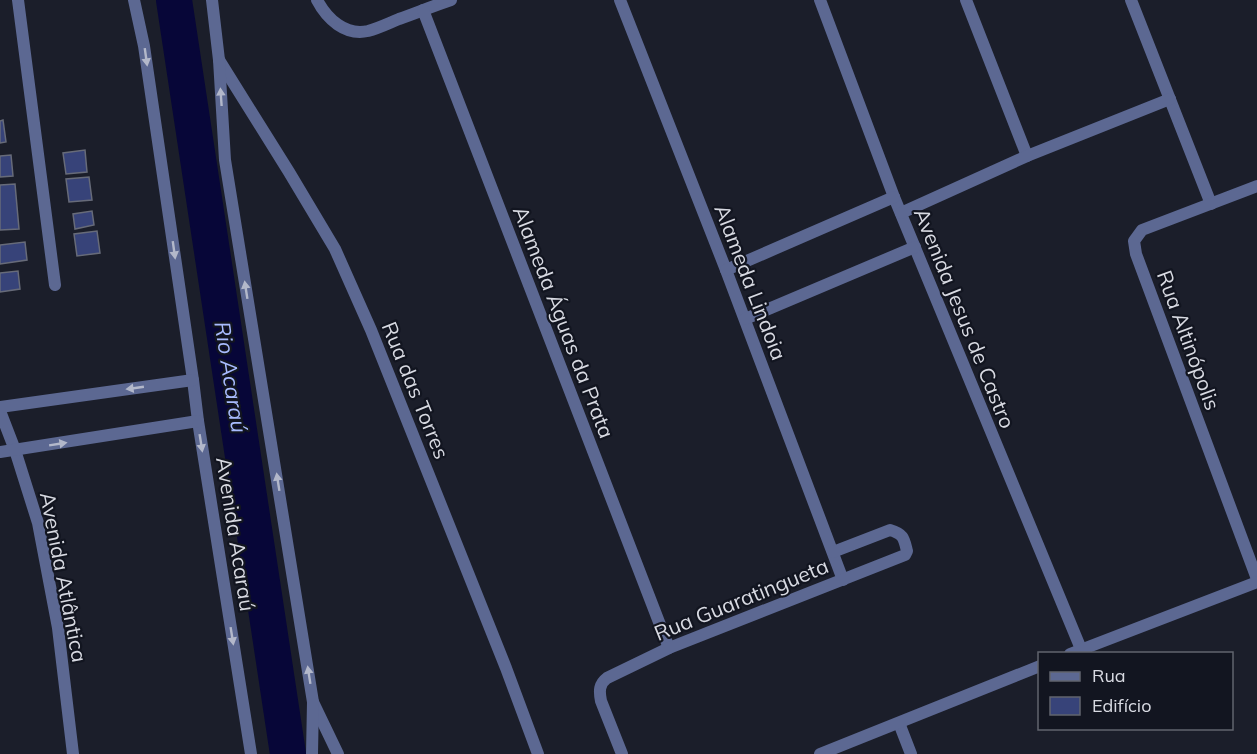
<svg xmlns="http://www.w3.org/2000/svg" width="1257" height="754" viewBox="0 0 1257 754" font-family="Mulish,sans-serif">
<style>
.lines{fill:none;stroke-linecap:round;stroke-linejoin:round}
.river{stroke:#070638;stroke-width:36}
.building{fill:#374379;stroke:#676b79;stroke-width:1.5}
.minor{stroke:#5c6892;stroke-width:12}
.tertiary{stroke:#5c6892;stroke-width:12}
.oneway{fill:#b3b8ca}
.labels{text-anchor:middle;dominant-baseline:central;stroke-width:4.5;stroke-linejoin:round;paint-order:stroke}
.street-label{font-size:21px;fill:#d8dae2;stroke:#121520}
.water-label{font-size:22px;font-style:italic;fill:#a8bbfe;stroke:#121520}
</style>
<rect width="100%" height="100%" fill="#1b1e2a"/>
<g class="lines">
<polyline class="river" points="174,0 288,754"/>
</g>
<g class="building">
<polygon points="3,120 6,142 0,143 0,121"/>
<polygon points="85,150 87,172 66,174 63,153"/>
<polygon points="11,155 13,176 0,177 0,156"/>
<polygon points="89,177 92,200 69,202 66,179"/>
<polygon points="15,184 19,229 0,230 0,185"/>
<polygon points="92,211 94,225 75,229 73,214"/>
<polygon points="97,231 100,253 77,256 74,234"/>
<polygon points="25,242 27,260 0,264 0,245"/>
<polygon points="18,271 20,289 0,292 0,273"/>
</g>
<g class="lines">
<g class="minor">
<polyline points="18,0 55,285"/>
<path d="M317 0C327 19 345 36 368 31 379 28 389 23 399 19 416 13 433 6 451 0"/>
<polyline points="620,0 726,270 843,580"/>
<polyline points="820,0 894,197 1081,649"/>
<polyline points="966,0 1027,156"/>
<polyline points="1131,0 1211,204"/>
<polyline points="423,10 669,648"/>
<polyline points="219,60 289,172 335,249 371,330 506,668 538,754"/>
<polyline points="1257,186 1142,230 1134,241 1136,254 1257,579"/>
<polyline points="901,213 1027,156 1170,99"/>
<polyline points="726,270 894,197"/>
<polyline points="745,319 915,247"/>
<polyline points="0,411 15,450 38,523 58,628 73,754"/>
<polyline points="1070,654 1257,582"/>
<polyline points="313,702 338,754"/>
<polyline points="899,723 911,754"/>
<path d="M622 754 601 701C599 691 599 684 607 678L669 648 905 555 907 551C904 539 904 534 890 530L833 552"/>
<polyline points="820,754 1040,666"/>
</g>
<g class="tertiary">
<polyline points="134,0 144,46 193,380 198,421 251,754"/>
<polyline points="212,0 219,60 225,160 313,702 312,754"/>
<polyline points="0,407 193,380"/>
<polyline points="0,452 198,421"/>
</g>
</g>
<defs><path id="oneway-solid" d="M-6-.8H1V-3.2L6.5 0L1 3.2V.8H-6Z" transform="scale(1.5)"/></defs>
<g class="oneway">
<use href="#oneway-solid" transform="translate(146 57) rotate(82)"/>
<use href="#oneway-solid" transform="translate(221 97) rotate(-94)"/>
<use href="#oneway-solid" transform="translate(174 250) rotate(82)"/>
<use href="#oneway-solid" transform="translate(246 290) rotate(-99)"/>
<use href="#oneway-solid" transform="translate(135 388) rotate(172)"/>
<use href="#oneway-solid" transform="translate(201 443) rotate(81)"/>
<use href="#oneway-solid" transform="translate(58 444) rotate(-9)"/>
<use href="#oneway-solid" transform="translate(278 482) rotate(-99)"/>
<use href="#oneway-solid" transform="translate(232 636) rotate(81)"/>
<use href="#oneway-solid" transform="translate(309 675) rotate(-99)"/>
</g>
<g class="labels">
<g class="street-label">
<text transform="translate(751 282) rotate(69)">Alameda Lindoia</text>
<text transform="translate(965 318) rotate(68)">Avenida Jesus de Castro</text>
<text transform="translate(564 322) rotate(69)">Alameda Águas da Prata</text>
<text transform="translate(1189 340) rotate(70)">Rua Altinópolis</text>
<text transform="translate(416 390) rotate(68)">Rua das Torres</text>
<text transform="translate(236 534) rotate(81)">Avenida Acaraú</text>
<text transform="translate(64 577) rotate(79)">Avenida Atlântica</text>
<text transform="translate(741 599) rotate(-22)">Rua Guaratingueta</text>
</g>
<g class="water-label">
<text transform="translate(231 377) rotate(81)">Rio Acaraú</text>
</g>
</g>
<rect x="1038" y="652" width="195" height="78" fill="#121520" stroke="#61646e" stroke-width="1.5"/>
<rect x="1050" y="672" width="30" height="9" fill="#5c6892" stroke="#61646e" stroke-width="1.5"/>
<text x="1092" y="682" font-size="18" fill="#d8dae2">Rua</text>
<rect x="1050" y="697" width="30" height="18" fill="#374379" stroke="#61646e" stroke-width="1.5"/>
<text x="1092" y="712" font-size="18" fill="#d8dae2">Edifício</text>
</svg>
